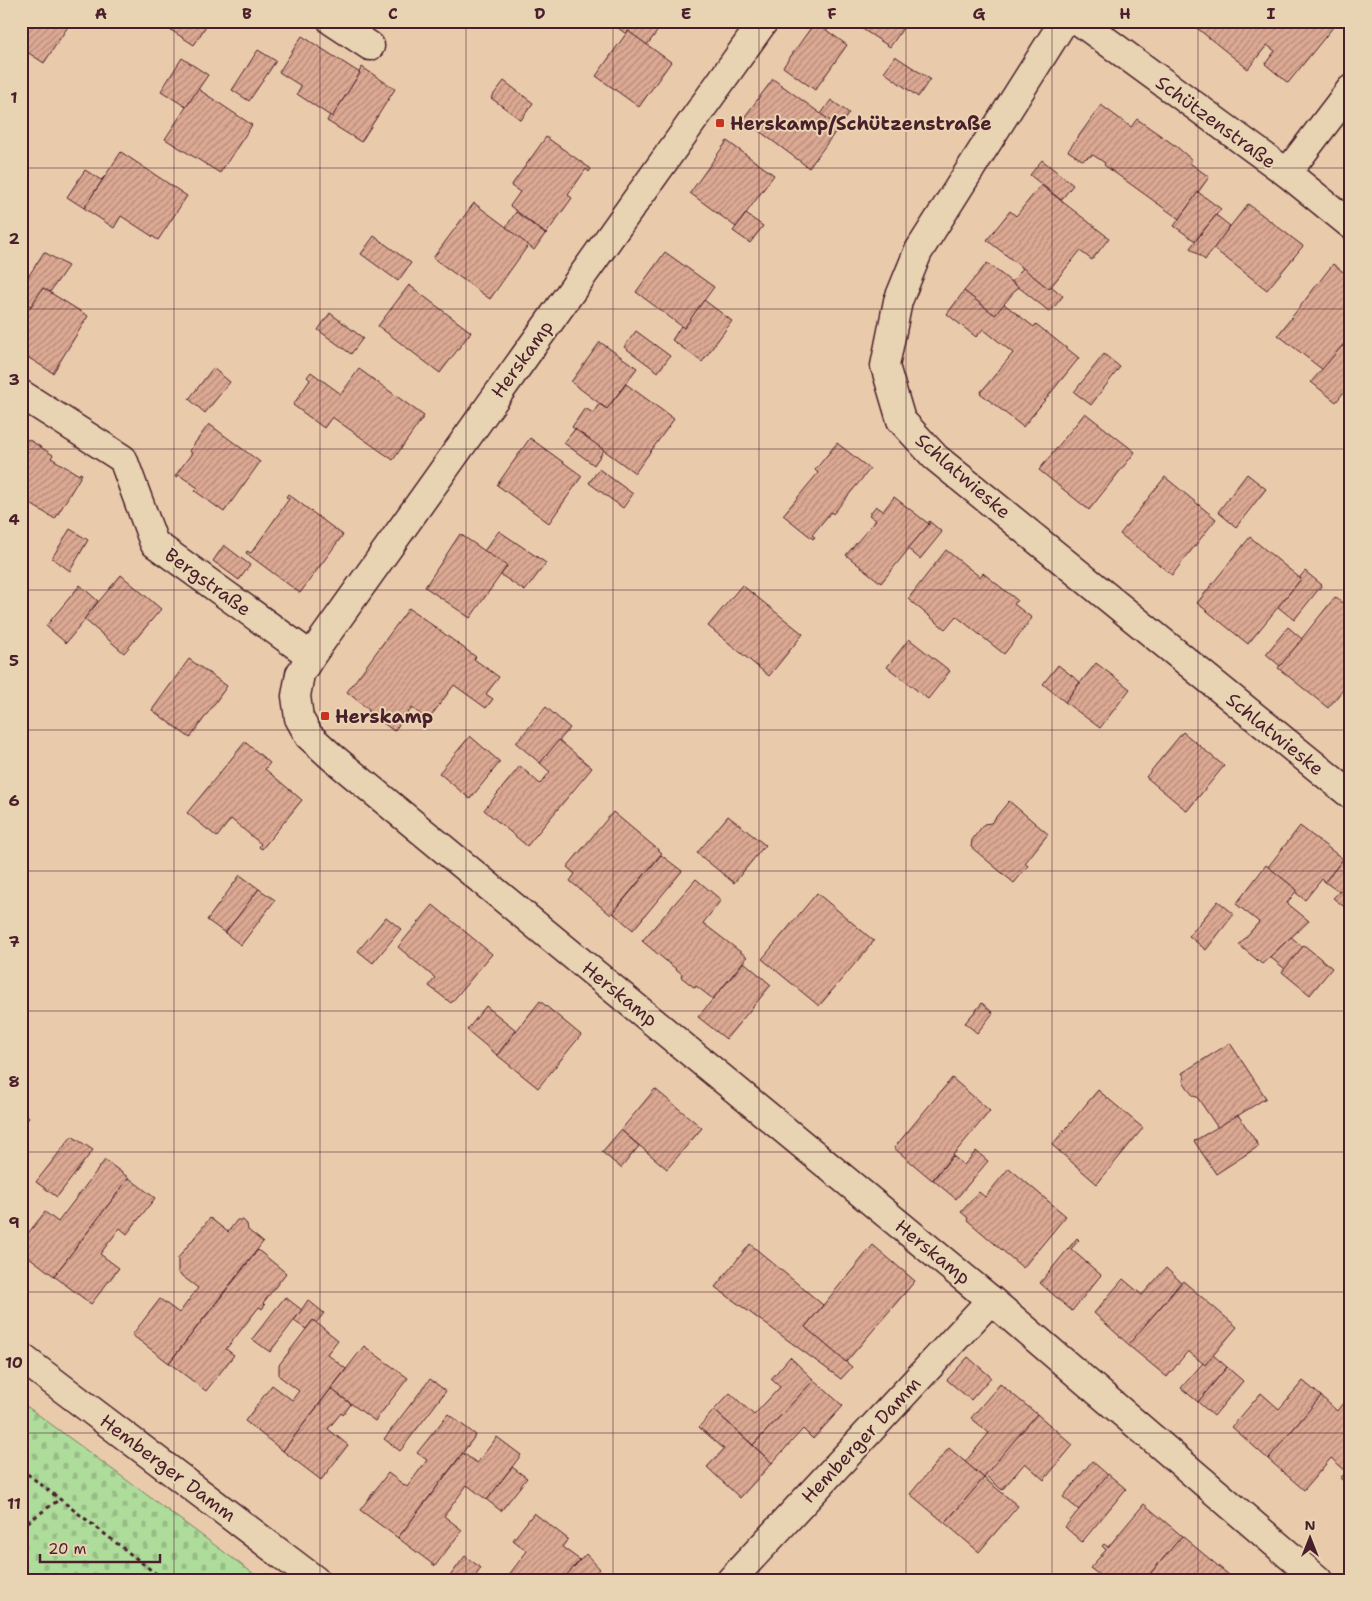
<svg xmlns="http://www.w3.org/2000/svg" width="1372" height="1601" viewBox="0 0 1372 1601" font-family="'Shantell Sans',sans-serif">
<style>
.cemetery{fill:url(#cemetery-stones);stroke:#7c7e63}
.building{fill:url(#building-hatch);stroke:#4a1f2b}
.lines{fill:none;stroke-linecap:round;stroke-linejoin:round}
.street-casing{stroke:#4a1f2b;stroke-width:31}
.path{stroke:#4a1f2b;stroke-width:3;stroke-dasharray:4 4;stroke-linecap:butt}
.street{stroke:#e8d3b2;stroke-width:28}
.grid{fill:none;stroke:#4a1f2b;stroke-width:1;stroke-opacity:0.55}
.poi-dot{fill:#c8321e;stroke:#e8d3b2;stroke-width:2}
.labels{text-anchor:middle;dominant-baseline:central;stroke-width:4;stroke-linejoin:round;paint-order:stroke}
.street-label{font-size:19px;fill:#4a1f2b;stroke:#e8d3b2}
.poi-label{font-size:19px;font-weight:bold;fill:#4a1f2b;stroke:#e8d3b2;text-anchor:start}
.neatline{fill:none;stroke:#4a1f2b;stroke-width:2}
.grid-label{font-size:16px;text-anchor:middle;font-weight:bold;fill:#4a1f2b}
</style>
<defs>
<pattern id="cemetery-stones" width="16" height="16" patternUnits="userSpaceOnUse" patternTransform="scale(1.25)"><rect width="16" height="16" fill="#aedc9b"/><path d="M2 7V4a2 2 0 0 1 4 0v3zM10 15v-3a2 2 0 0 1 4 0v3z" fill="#97bc86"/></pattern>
<pattern id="building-hatch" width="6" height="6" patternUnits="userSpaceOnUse" patternTransform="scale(1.25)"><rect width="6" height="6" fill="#dca993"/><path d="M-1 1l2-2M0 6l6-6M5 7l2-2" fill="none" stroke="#b48978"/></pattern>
</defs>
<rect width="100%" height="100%" fill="#e9cbac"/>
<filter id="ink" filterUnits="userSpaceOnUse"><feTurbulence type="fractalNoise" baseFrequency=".02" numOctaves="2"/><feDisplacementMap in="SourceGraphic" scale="10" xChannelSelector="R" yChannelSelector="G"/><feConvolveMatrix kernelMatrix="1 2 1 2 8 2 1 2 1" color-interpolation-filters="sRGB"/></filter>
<g filter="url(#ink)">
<polygon class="cemetery" points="21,1402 262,1580 21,1580"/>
<g class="building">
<polygon points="21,21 64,21 69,25 44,63 21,48"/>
<polygon points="157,21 209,21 194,45"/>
<polygon points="609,21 649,21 659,29 647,45 628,31 626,34"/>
<polygon points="850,21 908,21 890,47"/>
<polygon points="1196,21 1268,21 1277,29 1283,21 1338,21 1288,83 1265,64 1275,51 1267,45 1248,69 1193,25"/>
<polygon points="815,22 847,45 815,90 783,67"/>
<polygon points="628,31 671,62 639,107 596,76"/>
<polygon points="302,36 360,73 332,117 297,94 301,86 279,72"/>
<polygon points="258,50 276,61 249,101 232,90"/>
<polygon points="895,56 930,79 918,97 884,72"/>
<polygon points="182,58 208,75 186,107 161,91"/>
<polygon points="362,67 395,89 361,142 327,121 330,115 332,117 360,73 359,72"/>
<polygon points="773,79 839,127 809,168 743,119"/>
<polygon points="504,81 533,103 521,120 491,98"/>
<polygon points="198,89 252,125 220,173 165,139"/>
<polygon points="831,100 849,113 839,127 821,114"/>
<polygon points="1101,105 1131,127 1137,119 1177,147 1192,160 1190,163 1209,177 1179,219 1104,165 1105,163 1093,155 1082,160 1068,151"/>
<polygon points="546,137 591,169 589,172 586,169 568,195 572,198 546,234 510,206 520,192 511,186"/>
<polygon points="727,141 774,175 736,227 690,193"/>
<polygon points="121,152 187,196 158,240 121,216 114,228 84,208"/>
<polygon points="1042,160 1073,185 1061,200 1030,175"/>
<polygon points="85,170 101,180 105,176 84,208 67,197"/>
<polygon points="1041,185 1109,238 1092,260 1080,251 1049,289 987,240 1010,211 1016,216"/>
<polygon points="1198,192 1221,209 1195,241 1174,226"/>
<polygon points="474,203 529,244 490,299 433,258"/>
<polygon points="1248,204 1303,246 1267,290 1213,248"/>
<polygon points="516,212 545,234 534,250 506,227"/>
<polygon points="746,214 763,226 750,243 733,231"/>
<polygon points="1216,215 1230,226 1205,260 1190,248"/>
<polygon points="374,236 411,263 398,281 361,254"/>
<polygon points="44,252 68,266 50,292 43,288 31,306 21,301 21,288"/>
<polygon points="665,252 714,287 684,328 636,292"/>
<polygon points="987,263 1018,287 995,315 964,291"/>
<polygon points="1333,264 1351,278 1351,335 1323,370 1278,335"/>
<polygon points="1023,268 1049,289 1051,286 1063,296 1050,312 1012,282"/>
<polygon points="409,285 471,332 440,373 378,326"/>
<polygon points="43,288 88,316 53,373 21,353 21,321"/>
<polygon points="964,291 995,315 1004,304 1034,327 1036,324 1079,358 1023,427 980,393 1013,353 983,329 976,337 947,314"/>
<polygon points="704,300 732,321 702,362 672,340 681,326 684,328"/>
<polygon points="330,313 363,338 351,354 318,330"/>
<polygon points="636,331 670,356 658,372 624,347"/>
<polygon points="600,342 637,368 607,409 571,382"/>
<polygon points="1342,346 1351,353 1351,383 1336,402 1311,382"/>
<polygon points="1104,354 1120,367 1091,405 1074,392"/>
<polygon points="213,368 230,382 205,413 189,399"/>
<polygon points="359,369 424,416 393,460 332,417 324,428 293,405 310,380 307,377 311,372 341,394"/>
<polygon points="1351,383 1351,398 1344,392"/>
<polygon points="626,384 674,419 635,473 572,427 585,408 593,413 599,404 607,409"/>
<polygon points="1085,413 1135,452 1089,510 1039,470"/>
<polygon points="209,424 260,462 224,512 195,491 198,488 179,475 177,477 175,476 192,453 189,451"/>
<polygon points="575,429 604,450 594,465 564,443"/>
<polygon points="530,438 582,476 549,523 497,485"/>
<polygon points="28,439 53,455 51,458 79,475 80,473 82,474 55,519 21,498 21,451"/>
<polygon points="837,443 870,469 833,514 831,512 812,535 815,537 813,539 783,515 818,473 815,470"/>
<polygon points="599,469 633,494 623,508 589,483"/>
<polygon points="1247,474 1266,489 1236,527 1218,512"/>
<polygon points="1165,477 1216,519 1172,575 1120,534"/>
<polygon points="288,494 343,535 300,593 246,553 247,551 251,553 289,499 286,497"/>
<polygon points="894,497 929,524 881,583 846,555 876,520 869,515 876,506 883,511"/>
<polygon points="929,521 942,532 920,559 908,549 929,524"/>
<polygon points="70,529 88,540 70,571 52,558"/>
<polygon points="499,531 546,563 525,591 501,575 507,566 484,551"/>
<polygon points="460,534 507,566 470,618 425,587"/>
<polygon points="1250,537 1301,579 1248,644 1197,603"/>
<polygon points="224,545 250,565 239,580 213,561"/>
<polygon points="946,550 980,577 983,573 1017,600 1014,604 1032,618 1004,654 956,616 945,629 908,599"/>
<polygon points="1305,571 1322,585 1294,620 1278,607 1301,579 1300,577"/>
<polygon points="121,575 161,609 124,653 84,619"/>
<polygon points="80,585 98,601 84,619 85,620 66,643 46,626"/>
<polygon points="742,585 803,634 769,676 708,626"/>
<polygon points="1335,597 1351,610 1351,680 1328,708 1278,668"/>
<polygon points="409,608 476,657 474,659 499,677 486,694 493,699 486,708 454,685 428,720 412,708 394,731 368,712 369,710 347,692"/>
<polygon points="1288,627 1302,639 1280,666 1266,654"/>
<polygon points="909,639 950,671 928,699 887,667"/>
<polygon points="189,659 227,686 190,738 152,710"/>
<polygon points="1096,663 1130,689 1100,728 1065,702"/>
<polygon points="1058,665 1080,682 1065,702 1043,684"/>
<polygon points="546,707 570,728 540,763 516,743"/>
<polygon points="1183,732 1224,766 1187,811 1146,777"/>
<polygon points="470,736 500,762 470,799 439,773"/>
<polygon points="559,740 592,768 527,846 484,810 520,766 540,784 550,772 540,763"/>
<polygon points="245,742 270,763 265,769 302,800 262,849 259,847 261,844 231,819 217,837 187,813"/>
<polygon points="1009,801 1048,834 1025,863 1028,866 1014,883 971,847 972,840 984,824 991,823"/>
<polygon points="613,812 662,853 611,915 570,881 575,874 567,867"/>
<polygon points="728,816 765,845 734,883 697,853"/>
<polygon points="1300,826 1343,859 1325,882 1322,879 1305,900 1296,893 1297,890 1268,867"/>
<polygon points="1347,854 1351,857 1351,881 1339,892 1325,882"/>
<polygon points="661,855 682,871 633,930 613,913"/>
<polygon points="1266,865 1297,890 1287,903 1309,921 1262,964 1239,945 1259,922 1236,904"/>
<polygon points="240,875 259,889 225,933 207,920"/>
<polygon points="696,879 721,900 703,923 747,957 713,999 696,986 695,988 681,977 682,974 642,941"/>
<polygon points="1351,881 1351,912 1333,898"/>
<polygon points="259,889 275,900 241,945 225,933"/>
<polygon points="817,893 874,941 819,1006 762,959"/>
<polygon points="1218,901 1234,914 1206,950 1189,936"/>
<polygon points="433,905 492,954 451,1003 429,986 435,978 398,947"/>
<polygon points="386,917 401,929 373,963 358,951"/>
<polygon points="1291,937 1303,947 1285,969 1270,957"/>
<polygon points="1304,945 1332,968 1310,995 1282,972"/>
<polygon points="744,962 771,985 726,1039 698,1017"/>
<polygon points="1351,966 1351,984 1342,977"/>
<polygon points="540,1001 581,1035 538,1088 497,1055"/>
<polygon points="982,1003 993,1013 977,1033 965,1023"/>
<polygon points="486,1006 516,1030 497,1055 467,1030"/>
<polygon points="1230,1043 1266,1098 1218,1128 1197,1097 1193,1096 1183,1081 1184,1076 1182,1073"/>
<polygon points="952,1078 990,1111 932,1180 894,1148"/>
<polygon points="655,1089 702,1128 667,1169 621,1130"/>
<polygon points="1098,1090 1143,1128 1097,1184 1052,1145"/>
<polygon points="21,1112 29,1118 21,1127"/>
<polygon points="1238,1115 1259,1146 1216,1174 1194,1141"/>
<polygon points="621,1130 639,1146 621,1168 602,1152"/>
<polygon points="72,1136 93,1150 57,1197 36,1182"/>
<polygon points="976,1151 988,1161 956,1199 933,1180 953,1156 964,1165"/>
<polygon points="105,1160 129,1178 54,1276 21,1251 21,1242 45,1212 58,1222"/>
<polygon points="1009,1168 1066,1216 1023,1268 967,1220 968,1218 961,1212 979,1192 985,1197"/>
<polygon points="129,1178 155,1198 127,1234 120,1228 100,1254 119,1268 91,1304 54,1276"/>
<polygon points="210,1218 228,1232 237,1220 243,1220 247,1224 248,1230 263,1242 169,1363 132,1335 160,1299 179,1313 198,1288 178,1273 178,1258"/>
<polygon points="1077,1238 1079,1240 1071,1249 1101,1275 1072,1311 1040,1283"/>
<polygon points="750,1244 823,1305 805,1327 852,1367 841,1379 715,1287"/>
<polygon points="873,1245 915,1281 846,1362 805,1327"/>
<polygon points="258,1250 286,1273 263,1303 265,1305 262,1309 259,1307 226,1349 234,1355 206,1391 169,1363"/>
<polygon points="1166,1268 1181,1282 1129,1345 1094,1313 1123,1279 1142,1295"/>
<polygon points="1183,1281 1237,1327 1205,1365 1188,1351 1167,1377 1128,1345"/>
<polygon points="285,1297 302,1310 270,1352 252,1339"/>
<polygon points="308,1300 324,1313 316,1323 313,1320 306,1329 294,1321"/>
<polygon points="313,1320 338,1340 327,1354 346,1369 283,1451 245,1421 272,1385 292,1400 299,1391 279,1376 279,1365"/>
<polygon points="364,1346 408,1378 375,1421 331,1389"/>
<polygon points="1213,1355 1227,1367 1198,1402 1181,1388 1203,1363 1205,1365"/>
<polygon points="790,1357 814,1380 753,1445 714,1410 730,1393 754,1415 780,1387 771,1379"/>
<polygon points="968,1357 991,1377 971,1400 947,1380"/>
<polygon points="1227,1367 1243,1381 1214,1416 1198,1402"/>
<polygon points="430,1379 446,1391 400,1451 384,1439"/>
<polygon points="814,1380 843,1406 813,1439 803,1429 772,1463 753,1445"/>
<polygon points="1303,1381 1321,1396 1268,1459 1232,1427 1261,1393 1279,1409"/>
<polygon points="1000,1384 1037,1414 984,1478 965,1462 989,1433 971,1418"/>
<polygon points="331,1389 351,1404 343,1415 341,1413 328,1429 348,1445 321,1480 283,1451"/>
<polygon points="1321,1396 1337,1411 1343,1403 1351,1403 1351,1468 1347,1472 1331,1458 1304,1490 1268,1459"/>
<polygon points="714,1410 772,1463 740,1498 707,1467 724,1449 699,1427"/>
<polygon points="448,1414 476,1435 398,1538 360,1510 388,1473 407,1487 427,1460 417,1453"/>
<polygon points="1037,1414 1073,1445 1044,1480 1025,1463 1002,1490 985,1475"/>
<polygon points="497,1437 521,1455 487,1500 467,1485 444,1516 462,1530 435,1566 398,1538 463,1453 477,1463"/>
<polygon points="949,1448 984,1478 945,1523 910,1494"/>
<polygon points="1092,1461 1108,1475 1079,1510 1063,1497"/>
<polygon points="512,1467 527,1478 501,1511 487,1500"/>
<polygon points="1351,1468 1351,1487 1340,1478"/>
<polygon points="1108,1474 1126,1489 1082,1542 1065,1527"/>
<polygon points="984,1478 1018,1506 979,1552 945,1523"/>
<polygon points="1144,1504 1182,1536 1145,1580 1102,1580 1103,1578 1090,1568 1106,1550 1102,1546 1104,1544 1108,1547"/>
<polygon points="534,1513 568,1539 562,1547 580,1560 562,1580 505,1580 527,1551 513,1540"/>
<polygon points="1182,1536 1235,1580 1145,1580"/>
<polygon points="586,1554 600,1569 591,1580 562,1580"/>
<polygon points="465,1556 481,1568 473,1580 447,1580"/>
</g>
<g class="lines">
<defs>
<g id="street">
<polyline points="332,21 370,46"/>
<polyline points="764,21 311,656 300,674 296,696 299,718 309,736 332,757 991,1300 1318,1580"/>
<polyline points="1064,21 918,252 898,301 885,366 901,420 935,457 1351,795"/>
<polyline points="1079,21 1287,173 1351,225"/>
<polyline points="1287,173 1351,89"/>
<polyline points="21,394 123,459 154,543 311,656"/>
<polyline points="21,1357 315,1580"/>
<polyline points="731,1580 991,1300"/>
</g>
</defs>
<use href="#street" class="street-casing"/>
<g class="path">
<polyline points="21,1469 164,1580"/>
<polyline points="21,1527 60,1499"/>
</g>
<use href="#street" class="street"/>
</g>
</g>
<path class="grid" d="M174 21V1580M320 21V1580M466 21V1580M613 21V1580M759 21V1580M906 21V1580M1052 21V1580M1198 21V1580M21 168H1351M21 309H1351M21 449H1351M21 590H1351M21 730H1351M21 871H1351M21 1011H1351M21 1152H1351M21 1292H1351M21 1433H1351"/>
<g class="poi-dot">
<rect x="715" y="118" width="10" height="10" rx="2.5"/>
<rect x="320" y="711" width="10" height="10" rx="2.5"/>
</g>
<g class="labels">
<g class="street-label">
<text transform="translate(1216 122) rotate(36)">Schützenstraße</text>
<text transform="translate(522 359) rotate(-54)">Herskamp</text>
<text transform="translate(963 476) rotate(41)">Schlatwieske</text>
<text transform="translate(208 582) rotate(36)">Bergstraße</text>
<text transform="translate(1275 734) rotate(39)">Schlatwieske</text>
<text transform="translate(620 994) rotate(39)">Herskamp</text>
<text transform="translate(933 1252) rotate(39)">Herskamp</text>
<text transform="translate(861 1440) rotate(-47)">Hemberger Damm</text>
<text transform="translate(168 1468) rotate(37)">Hemberger Damm</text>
</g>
<g class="poi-label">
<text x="730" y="123">Herskamp/Schützenstraße</text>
<text x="335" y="716">Herskamp</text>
</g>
</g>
<rect width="1372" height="1601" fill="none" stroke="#e8d3b2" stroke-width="55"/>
<g transform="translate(1310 1538)" stroke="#e8d3b2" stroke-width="4" paint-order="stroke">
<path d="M0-4L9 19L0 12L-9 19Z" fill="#4a1f2b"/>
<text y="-8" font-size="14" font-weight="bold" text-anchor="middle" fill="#4a1f2b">N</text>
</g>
<path d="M40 1554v8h120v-8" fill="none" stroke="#4a1f2b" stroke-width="2.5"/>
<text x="48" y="1554" font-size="15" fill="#4a1f2b" stroke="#e8d3b2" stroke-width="4" paint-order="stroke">20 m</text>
<rect x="28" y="28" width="1316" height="1546" class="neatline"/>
<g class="grid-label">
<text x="101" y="19">A</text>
<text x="247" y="19">B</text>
<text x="393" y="19">C</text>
<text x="540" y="19">D</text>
<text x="686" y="19">E</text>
<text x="832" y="19">F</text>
<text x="979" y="19">G</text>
<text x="1125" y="19">H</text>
<text x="1271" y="19">I</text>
<text x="14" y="103">1</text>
<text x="14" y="244">2</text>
<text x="14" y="385">3</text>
<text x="14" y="525">4</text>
<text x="14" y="666">5</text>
<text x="14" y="806">6</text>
<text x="14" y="947">7</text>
<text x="14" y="1087">8</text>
<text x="14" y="1228">9</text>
<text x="14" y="1368">10</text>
<text x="14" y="1509">11</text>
</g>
</svg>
